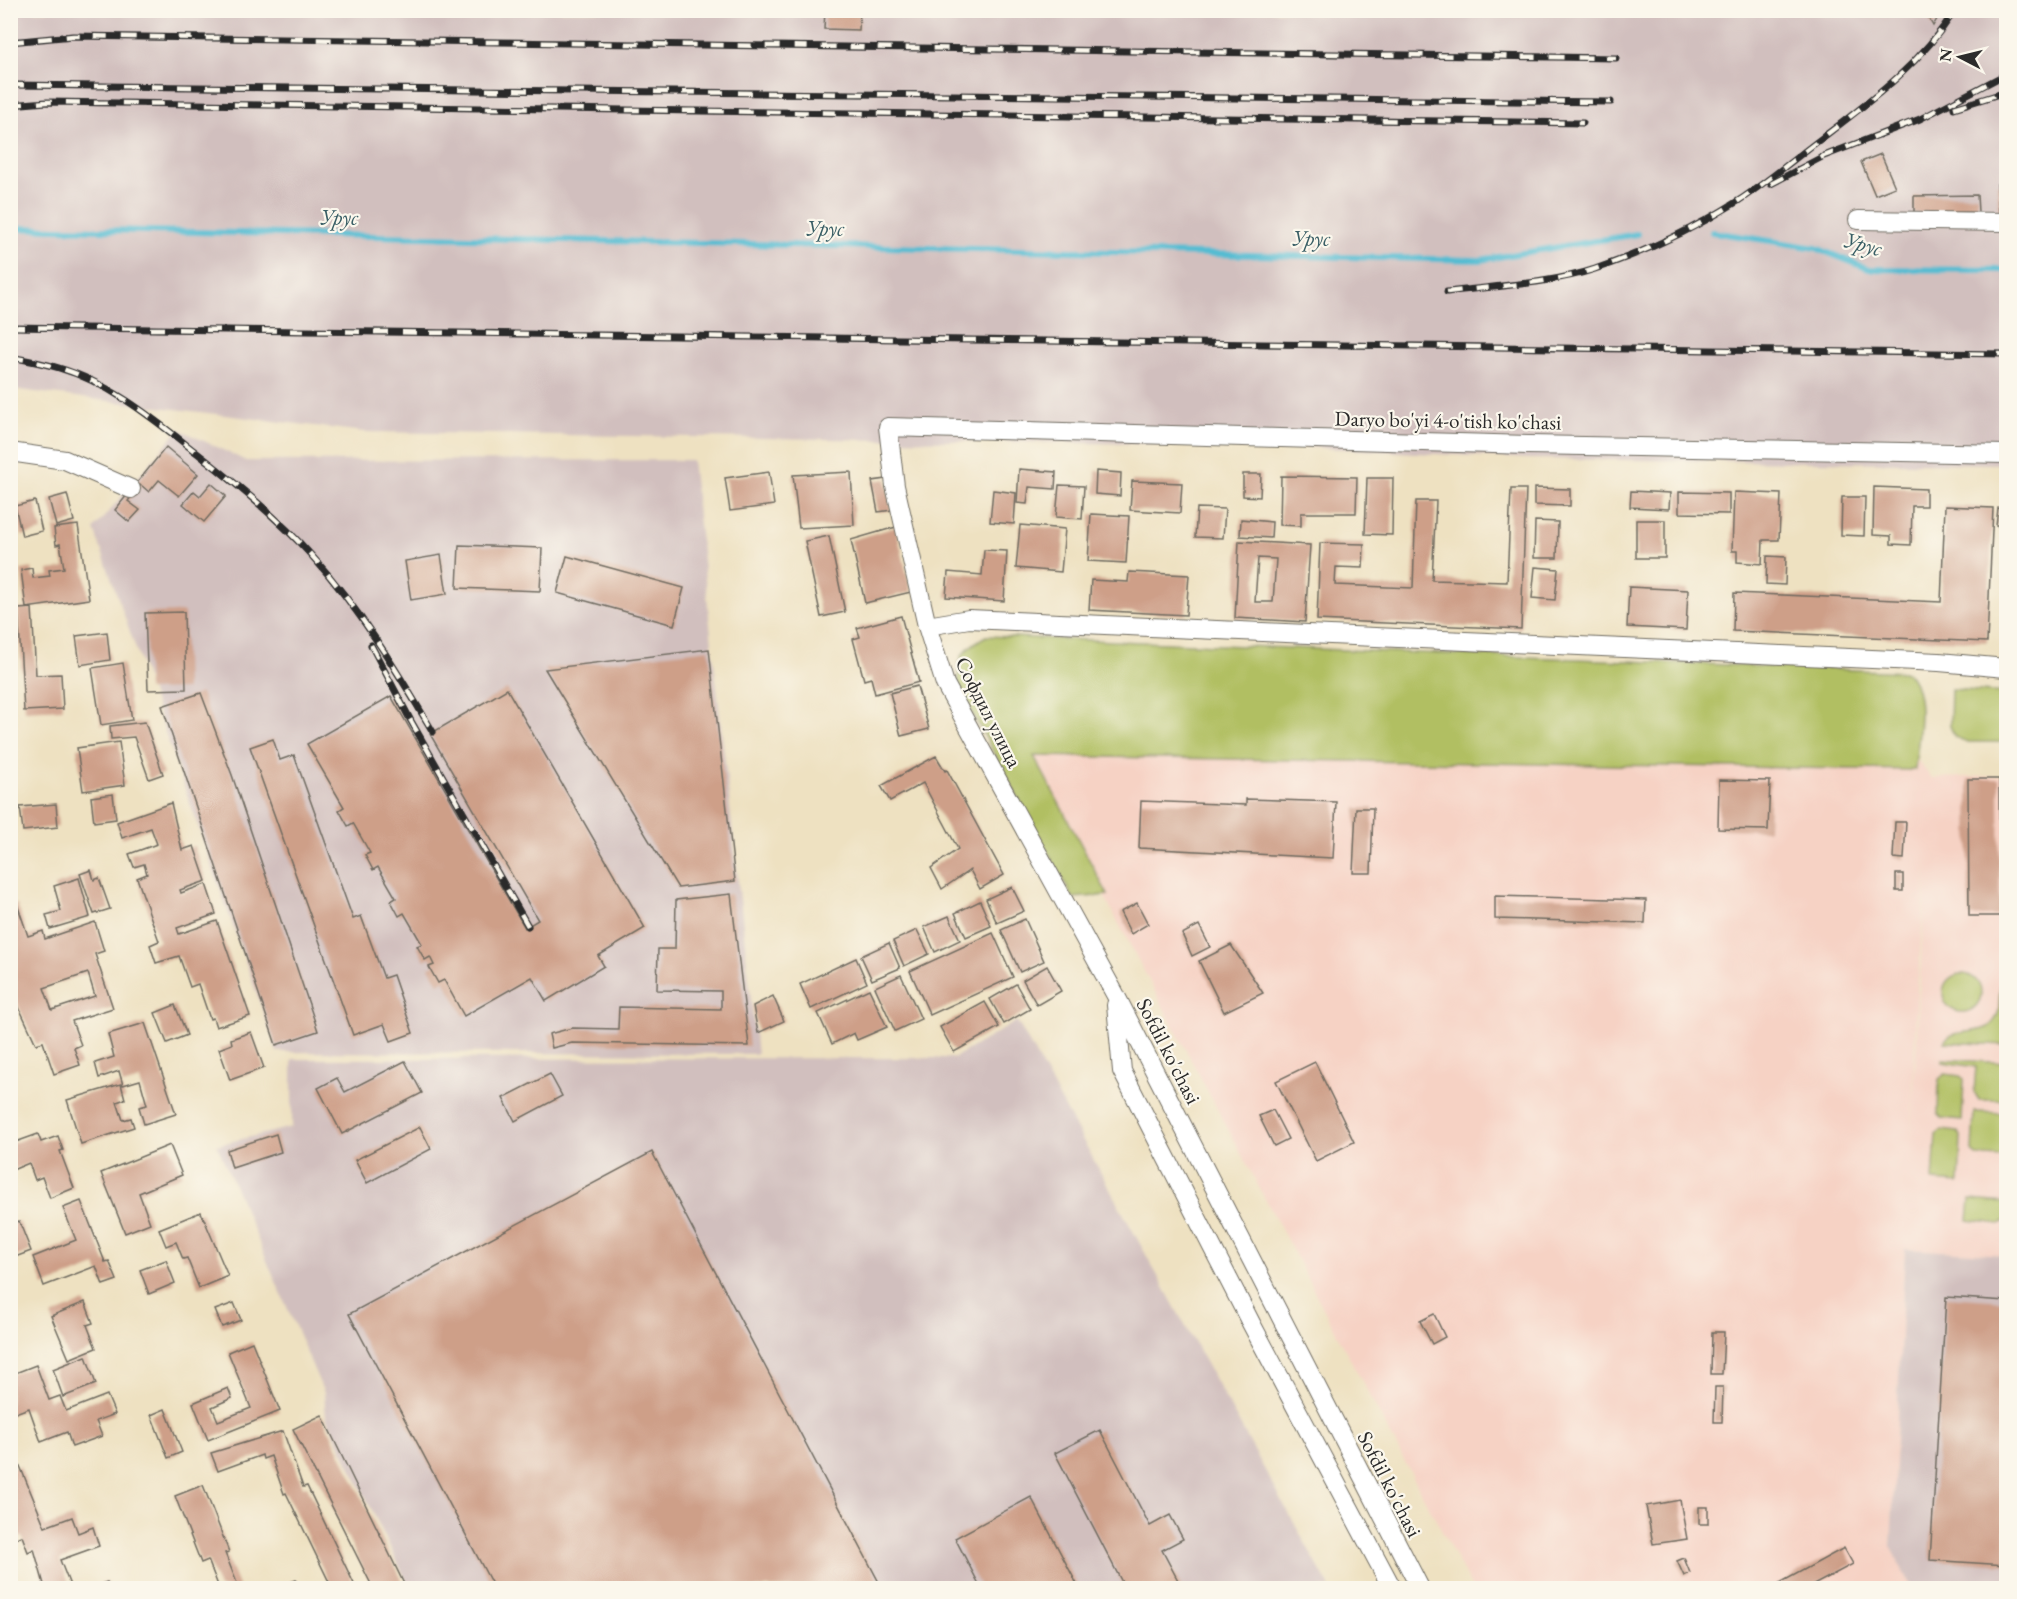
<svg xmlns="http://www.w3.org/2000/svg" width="2017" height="1599" viewBox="0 0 2017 1599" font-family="'EB Garamond',serif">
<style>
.built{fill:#f6d2c4;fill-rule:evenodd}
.industrial{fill:#d1bfbe}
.green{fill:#b1bf62;stroke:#6e7546;stroke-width:1.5}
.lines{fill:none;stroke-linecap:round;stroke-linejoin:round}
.stream{stroke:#54bcd2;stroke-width:6}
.building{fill:#ce9f88;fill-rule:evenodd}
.minor-casing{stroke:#6f6b60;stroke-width:20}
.minor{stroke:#fff;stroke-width:18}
.rail-casing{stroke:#2b2b2b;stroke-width:7}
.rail{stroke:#fbf7ec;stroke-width:4.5;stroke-dasharray:14;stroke-linecap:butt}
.labels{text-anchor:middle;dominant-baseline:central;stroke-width:4.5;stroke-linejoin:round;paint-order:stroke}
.street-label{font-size:21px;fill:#2b2b2b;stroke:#fbf7ec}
.water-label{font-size:22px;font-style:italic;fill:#395e65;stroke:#fbf7ec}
</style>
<rect width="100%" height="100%" fill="#fbf7ec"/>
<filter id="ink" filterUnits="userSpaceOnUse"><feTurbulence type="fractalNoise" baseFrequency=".0167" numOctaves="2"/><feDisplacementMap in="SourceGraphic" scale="12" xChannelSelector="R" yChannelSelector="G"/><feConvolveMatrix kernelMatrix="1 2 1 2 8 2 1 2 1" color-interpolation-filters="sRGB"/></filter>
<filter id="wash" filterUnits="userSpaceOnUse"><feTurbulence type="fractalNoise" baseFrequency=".008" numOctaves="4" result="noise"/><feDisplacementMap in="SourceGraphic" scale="24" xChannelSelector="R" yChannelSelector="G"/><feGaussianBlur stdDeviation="1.35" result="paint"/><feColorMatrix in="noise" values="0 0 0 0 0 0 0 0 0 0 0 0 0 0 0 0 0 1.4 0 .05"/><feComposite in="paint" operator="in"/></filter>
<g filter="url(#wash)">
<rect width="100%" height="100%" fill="#eee1c1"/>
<path class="built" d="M1026 749 1918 761 1932 778 2006 776V1255L1905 1249 1891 1548 1912 1588H1472ZM1927 857 1910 1155V1156L1917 994Z"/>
<g class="industrial">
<polygon points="10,11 2006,11 2006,464 1529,459 1285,446 364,432 11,389"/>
<polygon points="179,429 246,461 692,460 757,1054 277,1052 94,529"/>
<polygon points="1017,1021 1330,1588 410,1588 326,1417 324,1393 217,1145 292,1127 292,1059 954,1058"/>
<polygon points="1905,1249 2006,1255 2006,1588 1912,1588 1891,1548"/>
</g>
<g class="green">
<path d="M986 636 1907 672C1929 694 1917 741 1915 770L1034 756 1108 895 1073 898 958 687C958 657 959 652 986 636Z"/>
<polygon points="1951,689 2006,693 2006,742 1967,742 1955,737 1950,726"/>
<circle cx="1962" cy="993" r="19"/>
<path d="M2003 979H2006V1045L1944 1042C1951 1028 1975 1035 1988 1027 2006 1014 1995 995 2003 979Z"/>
<polygon points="1943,1059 2006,1063 2006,1100 1979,1100 1974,1092 1976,1067 1942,1062"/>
<polygon points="1945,1074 1960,1076 1964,1079 1962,1120 1942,1118 1938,1114 1939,1079"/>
<polygon points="1974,1112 2006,1113 2006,1157 1976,1156 1972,1151"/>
<polygon points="1941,1130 1958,1132 1961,1136 1959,1183 1933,1181 1936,1134"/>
<polygon points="1970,1200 2006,1203 2006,1220 2000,1224 1968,1220"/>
</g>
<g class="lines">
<g class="stream">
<polyline points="10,228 1480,260 1637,234"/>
<polyline points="1712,232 1816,248 1869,269 2006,270"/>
</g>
</g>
<g id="blocks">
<g class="building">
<polygon points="825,10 860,10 859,30 824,29"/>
<polygon points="1924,10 1942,10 1933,26"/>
<polygon points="1881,154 1895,187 1875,195 1861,162"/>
<polygon points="1997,184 2006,184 2006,211 1999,211"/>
<polygon points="1977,195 1978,212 1914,213 1914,196"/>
<polygon points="166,447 198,474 179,496 159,480 149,492 141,485 128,501 140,510 129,522 115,510"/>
<polygon points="1019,469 1056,472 1055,489 1029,487 1027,504 1017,503"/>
<polygon points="1096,471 1121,473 1120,496 1095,494"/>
<polygon points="769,472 774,505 730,511 725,478"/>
<polygon points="851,472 854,525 799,528 793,475"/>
<polygon points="1243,474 1261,474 1260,497 1243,496"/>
<polygon points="1281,476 1357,477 1356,513 1301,513 1301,526 1280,525"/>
<polygon points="1367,478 1393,478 1392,535 1365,534"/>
<polygon points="886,479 892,510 878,512 872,481"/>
<polygon points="1132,481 1182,483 1180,513 1130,510"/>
<polygon points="211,483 226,496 204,522 183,504 194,491 200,496"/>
<polygon points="1059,485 1084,486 1082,519 1056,517"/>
<polygon points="1874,487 1926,489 1926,506 1912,506 1911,545 1891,544 1891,536 1873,535"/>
<polygon points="1534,488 1570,489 1570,506 1534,505"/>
<polygon points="1511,489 1526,489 1521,629 1317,620 1320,543 1364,544 1363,568 1336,567 1335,585 1413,588 1416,501 1436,501 1432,580 1507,582"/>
<polygon points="993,490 1016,493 1014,524 990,522"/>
<polygon points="1631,491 1670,493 1669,509 1630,507"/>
<polygon points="1679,492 1729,493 1729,514 1679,513"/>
<polygon points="1734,492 1781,494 1779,540 1763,540 1762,564 1737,562 1737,551 1732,551"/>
<polygon points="67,494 74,521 56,526 49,499"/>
<polygon points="1842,497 1865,497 1864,536 1841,535"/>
<polygon points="35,501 42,531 22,536 15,506"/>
<polygon points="1945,506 1993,508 1987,642 1733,631 1734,593 1941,602"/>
<polygon points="1197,508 1225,509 1223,538 1195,537"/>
<polygon points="1998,508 2006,509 2006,527 1996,526"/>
<polygon points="1091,514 1129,516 1126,563 1088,561"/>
<polygon points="1241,519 1272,522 1271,538 1240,536"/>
<rect x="1636" y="520" width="29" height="38"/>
<polygon points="1535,521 1558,522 1557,558 1534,558"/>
<polygon points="78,525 89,599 26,608 21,570 32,568 33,578 50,576 49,570 64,568 60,544 56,545 54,528"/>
<polygon points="1020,525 1065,529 1061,572 1016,568"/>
<polygon points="896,527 911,592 865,603 851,540"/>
<polygon points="829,536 845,612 821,617 805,541"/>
<path d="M1239 541 1310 545 1305 622 1235 618ZM1258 558 1276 559 1273 602H1255Z"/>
<polygon points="459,545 542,548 540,591 457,588"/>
<polygon points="984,550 1007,551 1004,601 946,597 948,572 982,575"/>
<polygon points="441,555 447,594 411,600 405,561"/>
<polygon points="567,556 684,588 674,625 557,593"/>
<polygon points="1767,556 1786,557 1785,585 1766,584"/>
<polygon points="1535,567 1558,569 1555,600 1532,598"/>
<polygon points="1129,572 1189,575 1186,615 1089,610 1091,580 1128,582"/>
<polygon points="1629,587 1688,590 1686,630 1627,627"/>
<polygon points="32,608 36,675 61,674 63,709 24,711 18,609"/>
<polygon points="184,612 186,689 148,690 145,613"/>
<polygon points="901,616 919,682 875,694 871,678 864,680 853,639 860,637 857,628"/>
<polygon points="107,632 110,660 80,665 76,636"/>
<polygon points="709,649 735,881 678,888 545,669"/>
<polygon points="123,663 132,720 101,725 92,668"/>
<polygon points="917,686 929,729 901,736 890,693"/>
<polygon points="507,689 645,928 598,956 604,966 546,1001 532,977 464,1016 444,980 438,983 429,967 434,965 430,957 425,960 417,946 422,944 404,913 399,916 391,901 396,898 378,867 373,870 365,855 370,853 353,823 348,826 339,810 344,807 307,744 391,696 525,928 538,920 430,734"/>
<polygon points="201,693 232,775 318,1031 276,1045 162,706"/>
<polygon points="145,722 163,774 149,779 134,737 111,739 110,726"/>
<polygon points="273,739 280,760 294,755 353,919 361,916 384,978 393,975 413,1033 391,1041 384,1024 353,1035 250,747"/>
<polygon points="119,742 125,785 83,791 77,748"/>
<polygon points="936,756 945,771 947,770 1004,875 980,889 970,870 942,889 931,868 958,849 923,783 890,801 881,786"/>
<polygon points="1968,779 1999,779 2000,900 2006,895 2006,911 2001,916 1969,916"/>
<polygon points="1719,780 1770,781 1768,830 1718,829"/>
<polygon points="113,794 116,819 94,822 91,797"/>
<polygon points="1246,799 1336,802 1333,858 1139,848 1141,801 1246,805"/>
<polygon points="171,803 182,850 194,846 206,881 180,890 181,893 206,884 216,914 177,928 179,934 217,921 250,1016 216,1027 213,1018 210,1019 198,984 190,987 179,956 156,963 150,945 159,941 137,878 147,874 144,864 134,867 129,854 157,844 151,828 122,838 117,822"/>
<polygon points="56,804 58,827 23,831 20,807"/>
<polygon points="1356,808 1373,808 1371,873 1353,873"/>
<polygon points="1895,822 1906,822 1904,859 1893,858"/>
<polygon points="91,870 94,880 99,878 110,909 94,914 80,874"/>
<rect x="1896" y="874" width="7" height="17"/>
<polygon points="79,878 90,917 50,929 46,915 61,911 54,886"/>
<polygon points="1012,887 1024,911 997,923 986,899"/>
<polygon points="731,894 749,1046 572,1043 552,1048 549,1034 572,1028 618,1029 619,1007 721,1009 721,991 657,990 658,949 675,949 676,900"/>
<polygon points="1495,896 1646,900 1645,923 1495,919"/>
<polygon points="980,901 991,926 966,937 955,913"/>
<polygon points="1137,903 1148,924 1131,934 1120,912"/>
<path d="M17 904 28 936 43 931 45 939 95 922 104 951 95 954 113 1008 72 1021 81 1045 74 1048 80 1065 54 1074 43 1042 36 1044 10 988V906ZM88 973 95 996 52 1010 44 988Z"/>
<polygon points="949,916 960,940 935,952 924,927"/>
<polygon points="1025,919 1044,961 1020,972 1001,930"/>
<polygon points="1199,925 1210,947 1192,956 1182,934"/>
<polygon points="917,930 929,954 904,966 893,941"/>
<polygon points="993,933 1013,977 930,1015 910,971"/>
<polygon points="889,943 900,968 872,980 861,956"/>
<polygon points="1231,945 1263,993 1224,1012 1199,961"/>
<polygon points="856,958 867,983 811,1009 800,984"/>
<polygon points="1047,966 1061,991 1037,1005 1023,980"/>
<polygon points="901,975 921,1019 895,1031 875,987"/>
<polygon points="1016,984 1030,1009 1004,1024 990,999"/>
<polygon points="869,989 887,1027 857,1040 854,1033 832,1044 818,1013"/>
<polygon points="773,996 784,1021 758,1033 753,1006"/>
<polygon points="985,1002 999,1027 954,1052 940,1027"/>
<polygon points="175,1005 187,1035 167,1043 155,1013"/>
<polygon points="145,1023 176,1114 144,1124 139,1107 147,1105 140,1080 123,1085 119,1071 99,1078 95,1063 114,1057 108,1034"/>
<polygon points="251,1032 264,1068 230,1080 219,1049 232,1044 231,1039"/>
<polygon points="405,1061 422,1093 342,1134 318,1088 337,1078 345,1092"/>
<polygon points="1315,1062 1354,1142 1316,1161 1276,1081"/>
<polygon points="550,1074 562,1096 515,1121 503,1098"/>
<polygon points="121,1084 125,1099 117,1102 123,1120 131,1118 134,1127 81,1144 67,1100"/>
<polygon points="1273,1110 1288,1139 1274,1146 1259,1116"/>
<polygon points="420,1127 431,1149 367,1183 355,1160"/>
<polygon points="38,1134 41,1142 58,1136 63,1150 60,1151 74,1188 50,1198 42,1177 35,1180 29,1163 10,1171 10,1144"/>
<polygon points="276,1134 281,1152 232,1168 227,1150"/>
<polygon points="170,1145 182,1175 139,1193 150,1223 125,1233 101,1173"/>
<polygon points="652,1152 882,1588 494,1588 349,1314"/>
<polygon points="81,1201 105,1262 109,1261 117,1280 103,1285 96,1266 44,1286 33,1257 76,1240 63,1208"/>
<polygon points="201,1212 228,1276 199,1288 187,1258 183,1259 176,1242 166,1246 159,1229"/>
<polygon points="19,1221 31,1251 10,1259 10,1224"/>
<polygon points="166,1260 175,1283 149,1294 140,1270"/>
<polygon points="1946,1297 2006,1301 2006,1565 1930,1560"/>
<polygon points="85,1302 93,1323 87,1325 96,1348 69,1359 51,1316"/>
<polygon points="234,1303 241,1320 222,1327 215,1310"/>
<polygon points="1434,1314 1445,1337 1432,1344 1420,1321"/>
<polygon points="1712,1332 1724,1332 1722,1374 1711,1374"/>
<polygon points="252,1342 280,1411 208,1440 193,1403 228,1388 232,1398 212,1407 218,1421 251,1408 228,1352"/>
<polygon points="86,1356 96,1384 63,1397 53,1369"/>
<polygon points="36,1365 49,1400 60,1396 66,1411 107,1395 115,1414 96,1421 102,1436 72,1447 67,1432 41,1442 29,1408 10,1415 10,1375"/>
<polygon points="1715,1387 1723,1387 1722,1422 1714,1422"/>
<polygon points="165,1409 182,1452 168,1458 151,1415"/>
<polygon points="322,1415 354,1481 406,1588 373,1588 293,1429"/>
<polygon points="1100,1430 1150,1526 1170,1515 1183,1539 1162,1550 1182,1588 1125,1588 1055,1453"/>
<polygon points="283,1431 303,1487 307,1486 356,1588 332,1588 286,1493 284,1494 271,1456 263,1459 262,1455 218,1471 211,1453"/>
<polygon points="20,1466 45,1527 72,1517 78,1533 93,1527 99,1546 60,1560 71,1588 45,1588 34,1549 28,1552 22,1536 10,1540 10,1469"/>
<polygon points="203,1485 229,1552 225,1553 239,1588 219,1588 208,1560 201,1563 175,1496"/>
<polygon points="1031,1497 1079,1588 981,1588 955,1538"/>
<polygon points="1680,1500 1687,1539 1653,1544 1646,1506"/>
<rect x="1699" y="1507" width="9" height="17"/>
<polygon points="1844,1548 1853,1564 1808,1588 1778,1588 1776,1585"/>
<polygon points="1684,1558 1690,1573 1684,1576 1677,1561"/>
<polygon points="296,1580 299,1588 274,1588"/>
<polygon points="107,1582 109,1588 90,1588"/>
</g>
</g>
</g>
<g filter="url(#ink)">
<use href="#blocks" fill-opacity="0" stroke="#6f6b60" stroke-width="1.5"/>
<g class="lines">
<defs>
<g id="minor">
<polyline points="1858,220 2006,222"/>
<polyline points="10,452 65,460 131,489"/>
<polyline points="927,626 969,619 1939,662 2006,668"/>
<polyline points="1116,1005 1122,1071 1252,1325 1392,1588"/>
<polyline points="1420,1588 1115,994 945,684 927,626 895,486 888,427 1529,445 2006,454"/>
</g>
</defs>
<use href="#minor" class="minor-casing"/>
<use href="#minor" class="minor"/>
<defs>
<g id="rail">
<polyline points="10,42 73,36 1616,58"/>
<polyline points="10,85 1611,102"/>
<polyline points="10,105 47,102 1583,123"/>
<polyline points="1954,108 2006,92"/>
<polyline points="1771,184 1824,156 1920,119 2006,74"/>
<path d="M1447 292C1494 286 1550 284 1595 269 1645 252 1694 229 1738 201 1767 182 1794 159 1822 138 1872 100 1921 64 1955 10"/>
<polyline points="10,327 2006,354"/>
<path d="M10 357C27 360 43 363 59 368 111 383 156 421 197 453 238 485 278 518 312 556 360 609 397 671 433 732"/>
<polyline points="371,645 411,721 528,926"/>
</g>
</defs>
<use href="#rail" class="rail-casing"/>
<use href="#rail" class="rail"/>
</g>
</g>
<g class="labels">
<g class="street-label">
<text transform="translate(1448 420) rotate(1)">Daryo bo'yi 4-o'tish ko'chasi</text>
<text transform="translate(989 712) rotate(63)">Софдил улица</text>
<text transform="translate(1169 1051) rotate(63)">Sofdil ko'chasi</text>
<text transform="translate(1390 1484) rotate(63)">Sofdil ko'chasi</text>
</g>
<g class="water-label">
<text transform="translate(339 217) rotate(1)">Урус</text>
<text transform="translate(825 228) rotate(1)">Урус</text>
<text transform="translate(1311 238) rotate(1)">Урус</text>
<text transform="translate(1863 244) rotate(15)">Урус</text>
</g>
</g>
<rect width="2017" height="1599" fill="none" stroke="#fbf7ec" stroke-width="36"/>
<g transform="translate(1960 57) rotate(277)" stroke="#fbf7ec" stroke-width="4.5" paint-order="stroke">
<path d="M0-4.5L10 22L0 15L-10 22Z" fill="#2b2b2b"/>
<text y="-9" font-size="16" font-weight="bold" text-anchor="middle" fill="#2b2b2b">N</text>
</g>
</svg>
